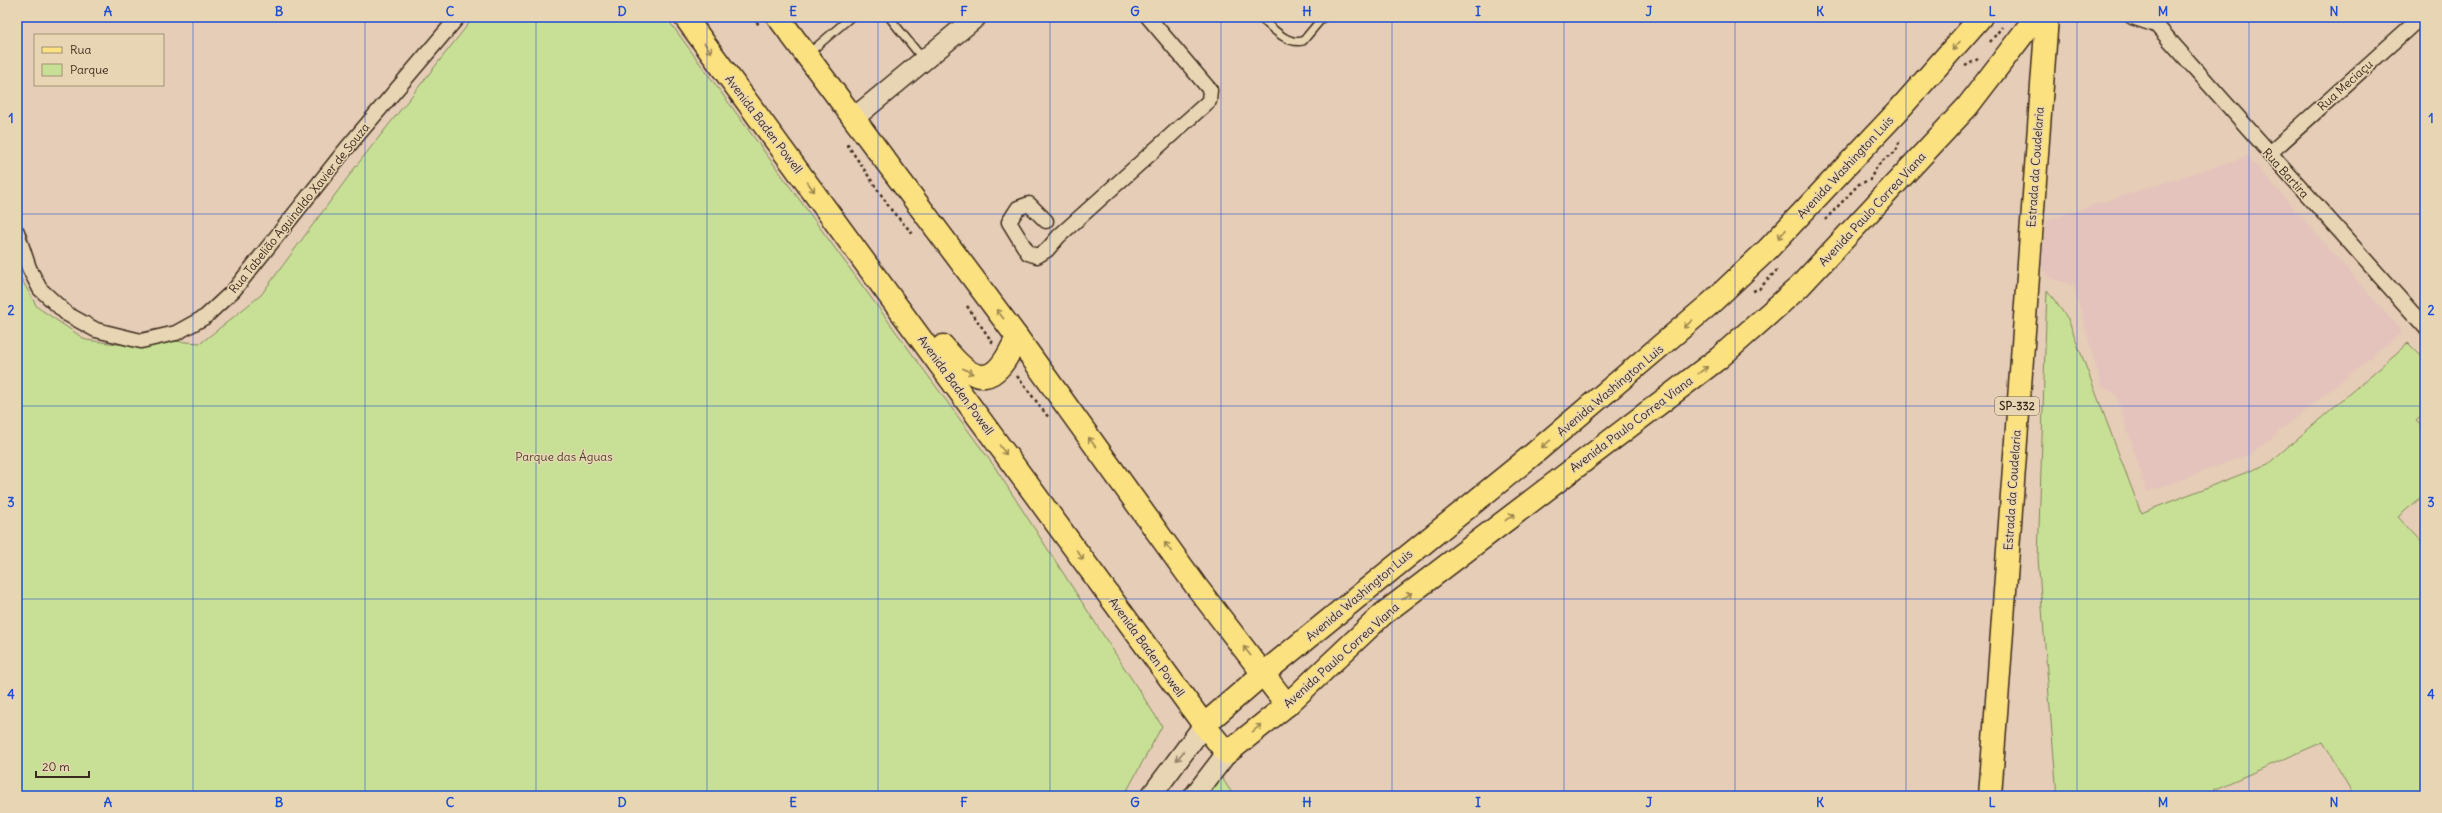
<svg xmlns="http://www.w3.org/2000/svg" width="2442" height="813" viewBox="0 0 2442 813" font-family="Delius,sans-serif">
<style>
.built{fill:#e4c3bc}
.green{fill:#c7e096;stroke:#81855a}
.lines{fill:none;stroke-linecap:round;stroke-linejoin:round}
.lane-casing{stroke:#3b2a1e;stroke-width:10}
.street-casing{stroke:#3b2a1e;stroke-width:17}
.secondary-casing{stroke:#3b2a1e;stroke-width:23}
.primary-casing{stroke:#3b2a1e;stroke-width:25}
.path{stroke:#3b2a1e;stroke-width:2.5;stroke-dasharray:3 3;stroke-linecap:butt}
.lane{stroke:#e8d5b3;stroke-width:7}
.street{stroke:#e8d5b3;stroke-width:14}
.secondary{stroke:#e8d5b3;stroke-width:20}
.primary{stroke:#fbe180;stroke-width:22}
.oneway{stroke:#9b864f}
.oneway2{stroke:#928068}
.grid{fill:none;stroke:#1d4ed8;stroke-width:1;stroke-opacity:0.55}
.labels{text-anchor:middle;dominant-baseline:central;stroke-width:3;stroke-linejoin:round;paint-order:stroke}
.shield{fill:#e8d5b3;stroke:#6f5d4b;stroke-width:1}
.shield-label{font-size:11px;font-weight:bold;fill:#3b2a1e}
.street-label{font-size:12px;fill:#3b2a1e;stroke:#e8d5b3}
.park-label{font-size:12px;fill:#504530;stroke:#e8d5b3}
.neatline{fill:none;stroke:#1d4ed8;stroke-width:1.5}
.grid-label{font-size:13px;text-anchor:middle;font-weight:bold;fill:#1d4ed8}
</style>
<rect width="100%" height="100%" fill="#e6cdb7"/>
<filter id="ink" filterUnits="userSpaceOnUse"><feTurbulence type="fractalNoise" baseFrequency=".025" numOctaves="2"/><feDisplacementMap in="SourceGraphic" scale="8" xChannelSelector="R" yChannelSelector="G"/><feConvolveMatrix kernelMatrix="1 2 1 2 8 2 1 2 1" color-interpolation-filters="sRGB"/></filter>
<g filter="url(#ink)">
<polygon class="built" points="2248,156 2402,332 2253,453 2147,492 2116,394 2101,386 2074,285 2050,278 2040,266 2047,220"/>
<g class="green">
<polygon points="474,17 666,17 994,466 1162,726 1124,796 17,796 17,271 37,307 86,340 140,347 171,341 201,343 261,295 357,165"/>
<polygon points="2047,290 2068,319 2141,513 2268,464 2408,343 2425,360 2425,412 2416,421 2425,429 2425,494 2398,517 2425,546 2425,796 2354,796 2323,742 2213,790 2220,796 2057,796 2038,558"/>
<polygon points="1220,775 1234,796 1206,796"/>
</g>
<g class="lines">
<defs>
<g id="lane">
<polyline points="889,17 923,59"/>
<path d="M1259 17C1272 27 1286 45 1303 41L1323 17"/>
<polyline points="809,53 851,17"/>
</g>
<g id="street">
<polyline points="2132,17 2156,25"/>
<polyline points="2149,17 2425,327"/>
<polyline points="2269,154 2421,17"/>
<polyline points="1046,221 1029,204 1018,208 1009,222 1028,253 1037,256 1047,250 1059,236 1209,101 1210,90 1148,17"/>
<polyline points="17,232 29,268 40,289 67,314 96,330 141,341 176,333 205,317 234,290 346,149 458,17"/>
</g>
<g id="secondary">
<polyline points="854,118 976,17"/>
<polyline points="1151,796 1204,725"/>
<polyline points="1194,796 1227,753"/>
</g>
<g id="primary">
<polyline points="685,17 1204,725 1227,753 1287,705 1383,614 1719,358 1799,287 1967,107 2036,17"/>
<polyline points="778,17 1017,337 1196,586 1287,705"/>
<path d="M943 346C977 388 995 387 1017 337"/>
<polyline points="1204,725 1264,673 1531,456 1711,303 1768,249 1897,112 1981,17"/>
<polyline points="1990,796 2047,17"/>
</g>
</defs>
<use href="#lane" class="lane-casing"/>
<use href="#street" class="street-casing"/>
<use href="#secondary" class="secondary-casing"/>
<use href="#primary" class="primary-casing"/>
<g class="path">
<polyline points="753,17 759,25"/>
<polyline points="1990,42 2002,27"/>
<polyline points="1965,66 1978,59"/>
<polyline points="847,144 892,211 914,235"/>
<path d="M1825 220 1859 184 1870 180C1876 166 1882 159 1896 152L1900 139"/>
<polyline points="1753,291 1759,289 1777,270"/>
<polyline points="967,306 993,343"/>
<polyline points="1017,376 1049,418"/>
</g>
<use href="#lane" class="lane"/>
<use href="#street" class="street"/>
<use href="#secondary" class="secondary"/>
<use href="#primary" class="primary"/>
</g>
<defs><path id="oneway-shaft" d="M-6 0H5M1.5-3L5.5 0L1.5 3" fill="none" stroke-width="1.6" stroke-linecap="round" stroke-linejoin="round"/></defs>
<g class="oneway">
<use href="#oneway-shaft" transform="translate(1956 46) rotate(131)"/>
<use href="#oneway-shaft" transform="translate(708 48) rotate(53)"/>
<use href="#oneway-shaft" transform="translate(811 187) rotate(53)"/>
<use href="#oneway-shaft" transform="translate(1782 234) rotate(133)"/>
<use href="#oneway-shaft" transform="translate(1000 314) rotate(-127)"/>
<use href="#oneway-shaft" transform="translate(1688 324) rotate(139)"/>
<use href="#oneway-shaft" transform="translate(1703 370) rotate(-37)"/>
<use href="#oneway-shaft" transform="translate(968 371) rotate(28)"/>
<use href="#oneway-shaft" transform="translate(1092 442) rotate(-126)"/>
<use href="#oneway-shaft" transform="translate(1546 444) rotate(140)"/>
<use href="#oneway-shaft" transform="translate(1003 450) rotate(54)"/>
<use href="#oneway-shaft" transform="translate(1510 517) rotate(-37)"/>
<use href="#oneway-shaft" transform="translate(1168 547) rotate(-126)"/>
<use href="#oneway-shaft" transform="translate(1080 555) rotate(54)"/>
<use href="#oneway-shaft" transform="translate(1407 596) rotate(-37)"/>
<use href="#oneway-shaft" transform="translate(1247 651) rotate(-128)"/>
<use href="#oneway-shaft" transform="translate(1257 728) rotate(-39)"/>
</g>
<use class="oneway2" href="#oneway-shaft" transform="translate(1180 756) rotate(128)"/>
</g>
<path class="grid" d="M193 17V796M365 17V796M536 17V796M707 17V796M878 17V796M1050 17V796M1221 17V796M1392 17V796M1564 17V796M1735 17V796M1906 17V796M2077 17V796M2249 17V796M17 214H2425M17 406H2425M17 599H2425"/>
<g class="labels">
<rect class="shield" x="1995" y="397" width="44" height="18" rx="3"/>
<g class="shield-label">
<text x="2017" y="406">SP-332</text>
</g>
<g class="street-label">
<text transform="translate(2345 85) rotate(-42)">Rua Meciaçu</text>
<text transform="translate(764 124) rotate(53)">Avenida Baden Powell</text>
<text transform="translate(1845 167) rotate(-47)">Avenida Washington Luis</text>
<text transform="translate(2035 167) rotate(-86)">Estrada da Coudelaria</text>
<text transform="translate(2286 173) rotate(48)">Rua Bartira</text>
<text transform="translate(299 208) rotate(-51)">Rua Tabelião Aguinaldo Xavier de Souza</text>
<text transform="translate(1872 209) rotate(-47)">Avenida Paulo Correa Viana</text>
<text transform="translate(956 385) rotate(54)">Avenida Baden Powell</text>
<text transform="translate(1610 390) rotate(-40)">Avenida Washington Luis</text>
<text transform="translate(1631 424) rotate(-37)">Avenida Paulo Correa Viana</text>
<text transform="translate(2012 490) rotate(-86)">Estrada da Coudelaria</text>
<text transform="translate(1359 595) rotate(-40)">Avenida Washington Luis</text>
<text transform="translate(1147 647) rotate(54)">Avenida Baden Powell</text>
<text transform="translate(1341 655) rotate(-42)">Avenida Paulo Correa Viana</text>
</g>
<g class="park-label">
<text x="564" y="456">Parque das Águas</text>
</g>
</g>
<rect width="2442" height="813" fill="none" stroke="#e8d5b3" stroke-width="44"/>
<rect x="34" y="34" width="130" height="52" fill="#e8d5b3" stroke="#a39177"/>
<rect x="42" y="47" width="20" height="6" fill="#fbe180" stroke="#a39177"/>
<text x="70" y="54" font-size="12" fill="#3b2a1e">Rua</text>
<rect x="42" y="64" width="20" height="12" fill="#c7e096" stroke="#a39177"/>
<text x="70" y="74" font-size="12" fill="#3b2a1e">Parque</text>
<path d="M36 771v6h53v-6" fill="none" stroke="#3b2a1e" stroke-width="2"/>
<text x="42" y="771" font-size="12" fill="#3b2a1e" stroke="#e8d5b3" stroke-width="3" paint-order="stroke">20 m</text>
<rect x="22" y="22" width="2398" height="769" class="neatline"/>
<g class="grid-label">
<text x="108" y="16">A</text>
<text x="279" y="16">B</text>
<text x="450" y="16">C</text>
<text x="622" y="16">D</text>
<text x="793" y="16">E</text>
<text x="964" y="16">F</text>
<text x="1135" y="16">G</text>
<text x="1307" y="16">H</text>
<text x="1478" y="16">I</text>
<text x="1649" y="16">J</text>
<text x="1820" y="16">K</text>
<text x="1992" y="16">L</text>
<text x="2163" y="16">M</text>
<text x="2334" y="16">N</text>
<text x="11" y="123">1</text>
<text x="2431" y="123">1</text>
<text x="11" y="315">2</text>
<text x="2431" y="315">2</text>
<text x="11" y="507">3</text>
<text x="2431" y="507">3</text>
<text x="11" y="699">4</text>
<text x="2431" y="699">4</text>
<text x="108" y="807">A</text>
<text x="279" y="807">B</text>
<text x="450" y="807">C</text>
<text x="622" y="807">D</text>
<text x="793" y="807">E</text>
<text x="964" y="807">F</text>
<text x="1135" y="807">G</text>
<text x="1307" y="807">H</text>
<text x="1478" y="807">I</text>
<text x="1649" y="807">J</text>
<text x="1820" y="807">K</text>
<text x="1992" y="807">L</text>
<text x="2163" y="807">M</text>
<text x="2334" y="807">N</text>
</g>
</svg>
